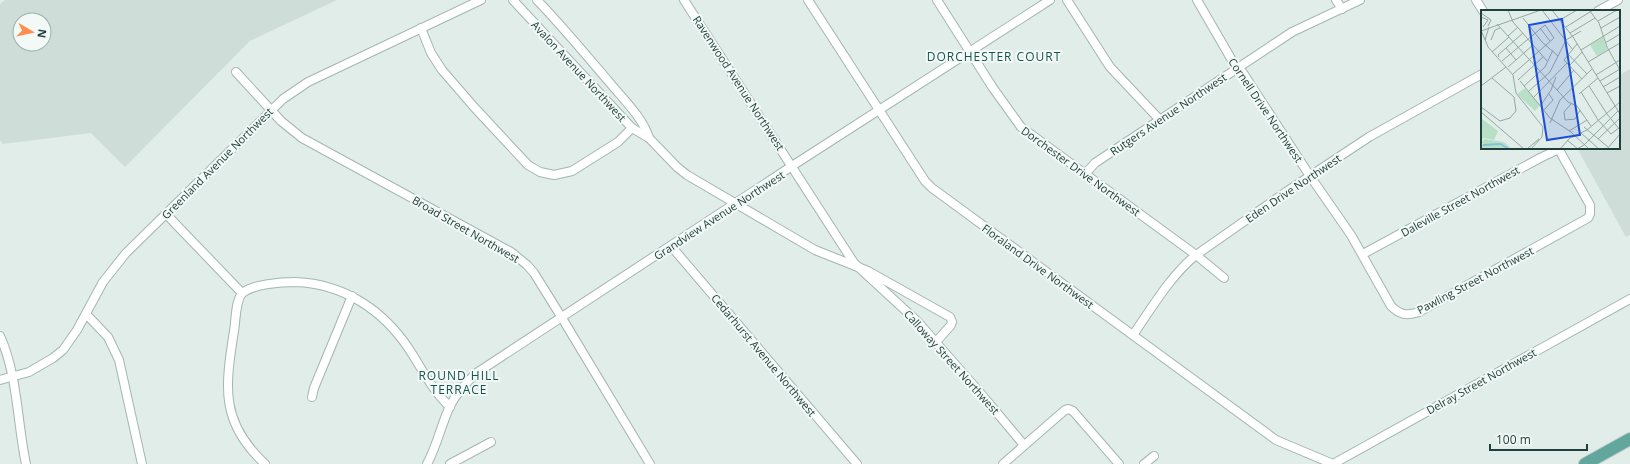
<svg xmlns="http://www.w3.org/2000/svg" width="1630" height="464" viewBox="0 0 1630 464" font-family="'Open Sans',sans-serif">
<style>
.built{fill:#cfddd8;fill-rule:evenodd}
.lines{fill:none;stroke-linecap:round;stroke-linejoin:round}
.street-casing{stroke:#a3b6b1;stroke-width:10}
.primary-casing{stroke:#c1cac8;stroke-width:14}
.street{stroke:#fff;stroke-width:8}
.primary{stroke:#61a79d;stroke-width:12}
.labels{text-anchor:middle;dominant-baseline:central;stroke-width:4;stroke-linejoin:round;paint-order:stroke}
.street-label{font-size:11px;fill:#20403b;stroke:#f2f9f6}
.neighbourhood-label{font-size:12px;letter-spacing:1px;fill:#19544c;stroke:#f2f9f6}
.inset-river{fill:none;stroke:#84c1d8;stroke-width:2}
.inset-road{fill:none;stroke:#94a8a3;stroke-width:1}
.view{fill:#1d4ed8;fill-opacity:0.15;stroke:#1d4ed8;stroke-width:2}
.inset-edge{fill:none;stroke:#20403b;stroke-width:2}
</style>
<rect width="100%" height="100%" fill="#e1ede9"/>
<g class="built">
<path d="M5 0H337L250 41 125 167 91 133 3 144 0 140V4ZM20 20H44V44H20Z"/>
<polygon points="1630,69 1630,235 1626,237 1577,148 1619,148 1619,75"/>
</g>
<g class="lines">
<defs>
<g id="street">
<polyline points="513,0 632,128 649,138 677,167 687,175 815,250 868,271 950,317 952,322 951,325 936,342"/>
<path d="M537 0C563 27 586 55 610 83 624 100 643 118 649 138"/>
<polyline points="684,0 854,263 918,322 982,395 1024,445"/>
<polyline points="808,0 925,181 932,188 1276,440 1333,464"/>
<polyline points="937,0 993,88 1021,127 1196,255 1224,278"/>
<polyline points="1067,0 1110,67 1160,120"/>
<path d="M1197 0 1233 62 1243 73 1310 176 1351 235 1391 306C1400 315 1407 316 1419 312L1588 218 1590 214V205L1558 148"/>
<polyline points="1336,0 1342,9"/>
<polyline points="1476,0 1483,11"/>
<polyline points="1598,11 1618,0"/>
<polyline points="421,28 431,53 442,70 474,107 528,165 540,172 554,175 572,171 618,142 632,128"/>
<polyline points="236,72 281,121 302,138 511,252 527,265 534,273 562,318 650,464"/>
<polyline points="1085,174 1095,163 1292,32 1360,0"/>
<polyline points="166,214 242,293"/>
<polyline points="671,246 857,464"/>
<polyline points="1363,254 1540,158 1559,149"/>
<path d="M242 293C254 284 281 282 296 282 344 284 383 310 409 349 422 369 432 390 450 407"/>
<path d="M242 293C235 303 236 320 234 331 225 388 220 422 265 464"/>
<polyline points="86,314 108,337 119,360 142,464"/>
<path d="M1133 335C1151 309 1171 275 1196 255L1286 192 1369 137 1482 74"/>
<path d="M0 336C18 376 17 422 26 464"/>
<polyline points="0,380 29,372 53,358 63,350 77,330 103,282 126,253 283,99 308,82 481,0"/>
<polyline points="312,397 314,388 352,296"/>
<path d="M427 464C437 446 441 425 450 406 456 394 465 384 475 374L792 166 1050 0"/>
<polyline points="450,464 491,442"/>
<polyline points="1003,464 1065,410 1068,409 1073,411 1119,464"/>
<polyline points="1144,464 1154,456"/>
<polyline points="1333,464 1630,299"/>
</g>
<polyline id="primary" points="1585,464 1630,439"/>
</defs>
<use href="#street" class="street-casing"/>
<use href="#primary" class="primary-casing"/>
<use href="#street" class="street"/>
<use href="#primary" class="primary"/>
</g>
<g class="labels">
<g class="street-label">
<text transform="translate(579 71) rotate(47)">Avalon Avenue Northwest</text>
<text transform="translate(739 83) rotate(57)">Ravenwood Avenue Northwest</text>
<text transform="translate(1266 110) rotate(56)">Cornell Drive Northwest</text>
<text transform="translate(1168 114) rotate(-34)">Rutgers Avenue Northwest</text>
<text transform="translate(217 163) rotate(-45)">Greenland Avenue Northwest</text>
<text transform="translate(1081 171) rotate(36)">Dorchester Drive Northwest</text>
<text transform="translate(1293 188) rotate(-34)">Eden Drive Northwest</text>
<text transform="translate(1460 201) rotate(-29)">Daleville Street Northwest</text>
<text transform="translate(719 215) rotate(-33)">Grandview Avenue Northwest</text>
<text transform="translate(466 229) rotate(30)">Broad Street Northwest</text>
<text transform="translate(1038 266) rotate(36)">Floraland Drive Northwest</text>
<text transform="translate(1475 280) rotate(-28)">Pawling Street Northwest</text>
<text transform="translate(764 355) rotate(50)">Cedarhurst Avenue Northwest</text>
<text transform="translate(952 362) rotate(48)">Calloway Street Northwest</text>
<text transform="translate(1481 381) rotate(-29)">Delray Street Northwest</text>
</g>
<g class="neighbourhood-label">
<text x="994" y="56">DORCHESTER COURT</text>
<text x="459" y="375">ROUND HILL<tspan x="459" dy="14">TERRACE</tspan></text>
</g>
</g>
<g transform="translate(1481 10)">
<rect width="139" height="139" fill="#e1ede9"/>
<path d="M122 27 126 40 116 46 109 35ZM44 78 59 95 54 101 36 84ZM0 108 17 121 13 130 3 128 1 129 2 132 3 129 23 132 31 139 20 134H16L26 139H0V133L2 135H4L0 132Z" fill="#b8e0c7"/>
<path class="inset-river" d="M2 135 19 134 28 139"/>
<path class="inset-road" d="M27 0 32 12 66 51M61 0 92 40M71 0 92 27 139 104M108 0 118 13 126 37 139 60M0 3 10 10 7 16M0 7 7 10 2 17M42 8 61 32 77 46M79 10 96 0M117 11 136 0M16 14 87 92 96 96 110 116M85 17 112 0M59 18 69 31M120 18 139 7M0 20 7 37 32 65 35 83 62 117 61 127 50 139M0 21 60 0M89 23 114 8M27 26 37 17M4 30 8 17M10 30 14 20 19 18M124 33 139 24M96 34 83 50 101 69M25 38 35 50M100 40 139 16M11 42 28 27M86 43 106 64M18 47 17 45 42 23M21 51 64 15 73 28 32 64M107 52 139 33M89 55 101 42M27 57 52 35M115 65 139 50M37 70 62 47M39 71 69 108 90 122 108 139M119 71 139 59M0 76 25 57M43 76 64 57 72 40M108 76 126 104 139 120M122 77 139 67M76 80 93 60M48 81 69 62 85 30 100 21M100 82 117 110 130 124 139 117M126 83 139 76M98 84 117 68M53 87 86 53M60 95 70 80 75 67M0 97 19 111 29 108 35 101 33 87 11 68M63 100 72 90 68 84M0 102 43 139M84 110 94 109 99 100M84 110 83 102 90 94M69 113 79 90 111 59M103 117 127 137M88 121 106 110M100 123 118 139M117 129 139 108M86 130 97 139M47 138 58 129M79 139 89 128 106 120 139 92M96 139 103 135 137 101M126 139 139 124"/>
<path class="view" d="M81 9 99 125 66 130 48 15Z"/>
<rect width="139" height="139" class="inset-edge"/>
</g>
<g transform="translate(32 32) rotate(99)"><circle r="19" fill="#f2f9f6" stroke="#9eafab"/>
<path d="M0-3L7 15L0 10L-7 15Z" fill="#ff8d4d"/>
<text y="-6" font-size="11" font-weight="bold" text-anchor="middle" fill="#20403b">N</text>
</g>
<path d="M1490 444v6h97v-6" fill="none" stroke="#20403b" stroke-width="2"/>
<text x="1496" y="444" font-size="12" fill="#20403b" stroke="#f2f9f6" stroke-width="3" paint-order="stroke">100 m</text>
</svg>
